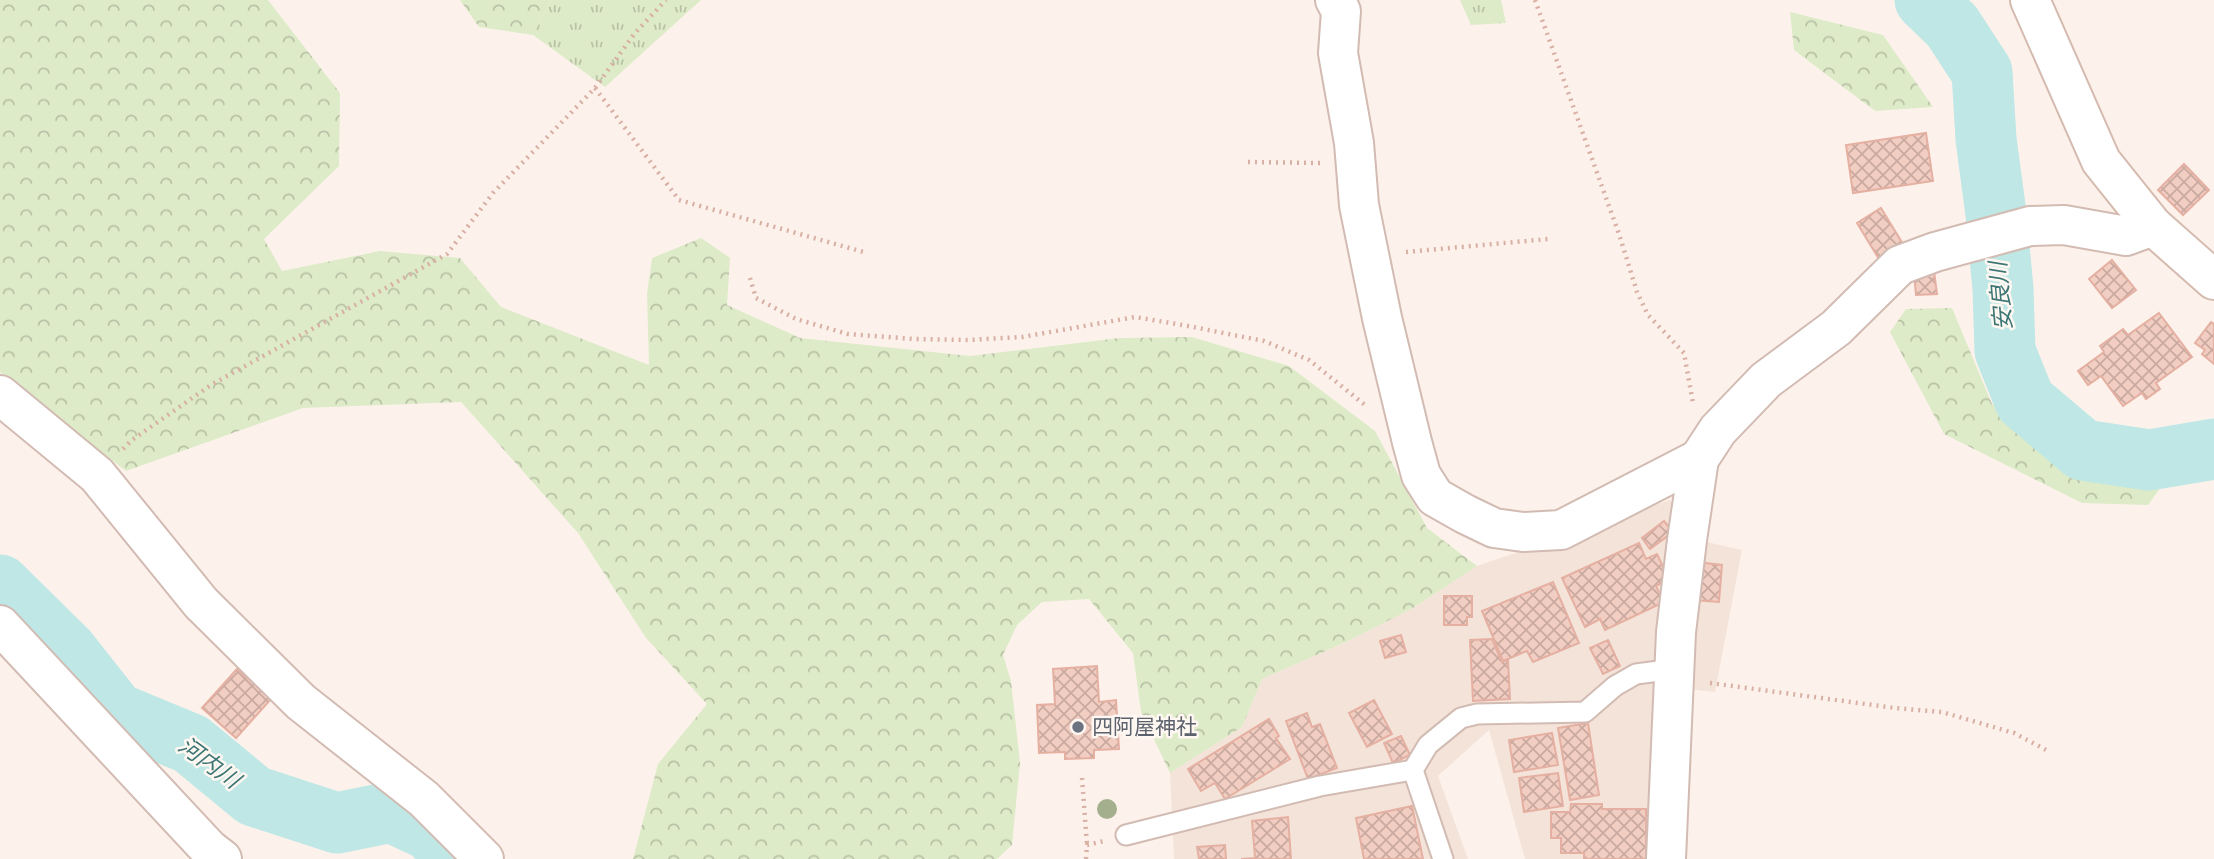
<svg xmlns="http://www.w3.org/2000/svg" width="2214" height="859" viewBox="0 0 2214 859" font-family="Signika,'Noto Sans JP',sans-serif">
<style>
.residential{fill:#f4e3d9}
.grass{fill:url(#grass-tufts)}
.forest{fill:url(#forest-crowns)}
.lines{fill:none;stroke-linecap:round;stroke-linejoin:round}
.river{stroke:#bee7e6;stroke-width:61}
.building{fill:url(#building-cross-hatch);stroke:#e5b0a2;stroke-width:2}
.lane-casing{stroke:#d2bbb2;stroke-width:23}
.street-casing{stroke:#d2bbb2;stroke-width:42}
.secondary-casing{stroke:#d5baaf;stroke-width:42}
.path{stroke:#d8afa4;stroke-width:4.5;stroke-dasharray:2 5;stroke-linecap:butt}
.lane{stroke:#fff;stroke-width:19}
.street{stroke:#fff;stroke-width:38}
.secondary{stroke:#fff;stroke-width:38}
.tree{fill:#a4af8e}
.worship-dot{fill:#6b7280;stroke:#fff7f1;stroke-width:2.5}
.labels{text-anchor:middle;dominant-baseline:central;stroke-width:5;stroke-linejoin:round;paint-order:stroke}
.worship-label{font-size:21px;fill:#5b616d;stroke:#fff7f1;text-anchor:start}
.water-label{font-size:23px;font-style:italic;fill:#3c7675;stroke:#fff7f1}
</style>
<defs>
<pattern id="grass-tufts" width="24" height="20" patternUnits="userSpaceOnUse" patternTransform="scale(1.75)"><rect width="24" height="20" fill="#ddebc8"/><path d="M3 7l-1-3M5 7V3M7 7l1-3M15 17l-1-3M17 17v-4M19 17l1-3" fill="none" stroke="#b8c1a5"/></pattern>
<pattern id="forest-crowns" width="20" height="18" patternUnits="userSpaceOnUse" patternTransform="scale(1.75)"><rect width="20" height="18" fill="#ddebc8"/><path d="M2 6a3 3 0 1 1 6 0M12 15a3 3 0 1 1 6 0" fill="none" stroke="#b8c1a5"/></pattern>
<pattern id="building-cross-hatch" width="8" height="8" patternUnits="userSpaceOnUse" patternTransform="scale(1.75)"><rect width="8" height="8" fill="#f2cdc2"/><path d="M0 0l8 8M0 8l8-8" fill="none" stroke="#c9a9a0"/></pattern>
</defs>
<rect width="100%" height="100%" fill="#fdf2eb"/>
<polygon class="residential" points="1670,500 1702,541 1742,550 1715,692 1686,689 1676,859 1525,859 1489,730 1438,776 1468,859 1174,859 1170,773 1242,727 1262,679 1346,642 1413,608 1477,566"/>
<g class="grass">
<polygon points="551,0 701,0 605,87 533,35"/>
<polygon points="1460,0 1501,0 1506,23 1471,25"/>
</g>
<g class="forest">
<polygon points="0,0 268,0 340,93 339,166 264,239 282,271 380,251 460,258 501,307 649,365 647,294 652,258 701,238 730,258 727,305 800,338 970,356 1119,338 1192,337 1289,366 1375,431 1427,528 1477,566 1413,608 1346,642 1262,679 1242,727 1170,773 1141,712 1133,653 1089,599 1042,602 1017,625 1003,655 1011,681 1020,763 1012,845 997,859 633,859 658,764 707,704 646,638 578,533 461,402 303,408 126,471 0,372"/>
<polygon points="460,0 551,0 533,35 479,27"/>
<polygon points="1790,12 1883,35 1933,107 1875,111 1794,50"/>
<polygon points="1952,308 1992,404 2079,463 2164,483 2148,505 2082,503 1944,434 1890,332 1906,309"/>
</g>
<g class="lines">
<g class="river">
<polyline points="1925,0 1952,26 1982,72 1986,139 1996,214 2003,289 2005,351 2025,401 2083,450 2149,460 2214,449"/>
<polyline points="0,585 67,651 116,713 191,744 254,796 337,823 391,812 432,831 454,859"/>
</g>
</g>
<g class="building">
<polygon points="1926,133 1933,181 1853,193 1846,145"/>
<polygon points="2184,164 2209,190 2183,215 2158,190"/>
<polygon points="1881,208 1906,249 1882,264 1857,223"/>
<polygon points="2112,260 2136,290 2112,308 2089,279"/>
<polygon points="1934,271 1937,294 1916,295 1914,273"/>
<polygon points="2159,313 2192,357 2156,383 2160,389 2146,399 2142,393 2123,406 2101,376 2088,385 2078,371 2104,352 2100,346 2123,329 2128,335"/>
<polygon points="2211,322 2214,324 2214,364 2202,354 2205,350 2195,343"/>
<polygon points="1664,521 1673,532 1650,549 1642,538"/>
<polygon points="1639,543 1646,559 1657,554 1669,579 1656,586 1664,602 1605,630 1600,619 1585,627 1562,578"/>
<polygon points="1696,562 1722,565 1719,602 1693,600"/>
<polygon points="1553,582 1579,643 1533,662 1527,651 1503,661 1482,611"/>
<polygon points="1444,596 1472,596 1472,617 1467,617 1467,625 1444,625"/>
<polygon points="1401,635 1406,652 1385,658 1380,641"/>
<polygon points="1492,639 1502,662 1508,660 1510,699 1473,701 1470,640"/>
<polygon points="1608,640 1620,666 1603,674 1590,648"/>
<polygon points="1097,666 1099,702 1116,700 1119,749 1094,750 1094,758 1065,759 1065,752 1039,753 1037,705 1055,704 1053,669"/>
<polygon points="237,669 271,699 236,738 202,708"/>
<polygon points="1374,700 1392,734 1367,747 1349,713"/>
<polygon points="1307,713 1312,727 1320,724 1337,768 1308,779 1286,721"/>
<polygon points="1269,719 1279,736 1276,738 1290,759 1225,799 1215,783 1201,791 1188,769"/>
<polygon points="1588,723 1599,795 1570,800 1558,728"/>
<polygon points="1552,733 1558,765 1514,772 1509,740"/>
<polygon points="1401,736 1410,755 1393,763 1384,743"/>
<polygon points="1558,773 1563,806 1524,812 1519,778"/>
<polygon points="1571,804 1602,804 1602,809 1646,809 1646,859 1584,859 1584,853 1561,853 1561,838 1551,838 1551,812 1570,812"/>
<polygon points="1412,806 1423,859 1364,859 1356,818"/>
<polygon points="1288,817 1291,859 1241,859 1255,858 1252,821"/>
<polygon points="1225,845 1226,859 1199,859 1197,847"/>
</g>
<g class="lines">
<defs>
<g id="lane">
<polyline points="1126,835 1320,786 1413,770"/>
<polyline points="1443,859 1413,770 1428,745 1461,718 1477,714 1585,712 1615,686 1636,674 1674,669"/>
</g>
<g id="street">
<polyline points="1335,0 1341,11 1338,53 1354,143 1359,205 1382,318 1412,442 1421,475 1435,497 1465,514 1494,528 1523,532 1561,530 1699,459"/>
<polyline points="0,395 97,475 201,603 301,702 424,799 484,859"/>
<polyline points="0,625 209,849 222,859"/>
<polyline points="1666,859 1676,632 1687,540 1699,459 1718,430 1766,380 1836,328 1900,265 1935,252 2030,226 2064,225 2126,236 2153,226"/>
</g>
<polyline id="secondary" points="2030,0 2101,161 2153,226 2214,280"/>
</defs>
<use href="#lane" class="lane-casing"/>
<use href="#street" class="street-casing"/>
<use href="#secondary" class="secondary-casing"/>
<g class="path">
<polyline points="1535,0 1619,234 1637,292 1648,315 1684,353 1693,403"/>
<polyline points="595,88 679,200 867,253"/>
<polyline points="1248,162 1320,163"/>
<polyline points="1406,252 1548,239"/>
<polyline points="750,278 756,298 796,319 848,334 914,339 968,340 1022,337 1135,317 1188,326 1264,341 1309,360 1365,405"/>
<polyline points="123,449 132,440 211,385 447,254 493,193 595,88 635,33 666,0"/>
<polyline points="1710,683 1895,708 1942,712 2014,733 2050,752"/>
<polyline points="1082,778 1087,845"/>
<polyline points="1086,859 1087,845 1104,841"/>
</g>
<use href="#lane" class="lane"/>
<use href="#street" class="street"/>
<use href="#secondary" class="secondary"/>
</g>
<circle class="tree" cx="1107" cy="809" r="10"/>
<circle class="worship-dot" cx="1078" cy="727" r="7"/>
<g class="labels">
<g class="worship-label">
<text x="1092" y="727">四阿屋神社</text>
</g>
<g class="water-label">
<text transform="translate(2001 296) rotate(-95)">安良川</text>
<text transform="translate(209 763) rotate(36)">河内川</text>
</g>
</g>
</svg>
